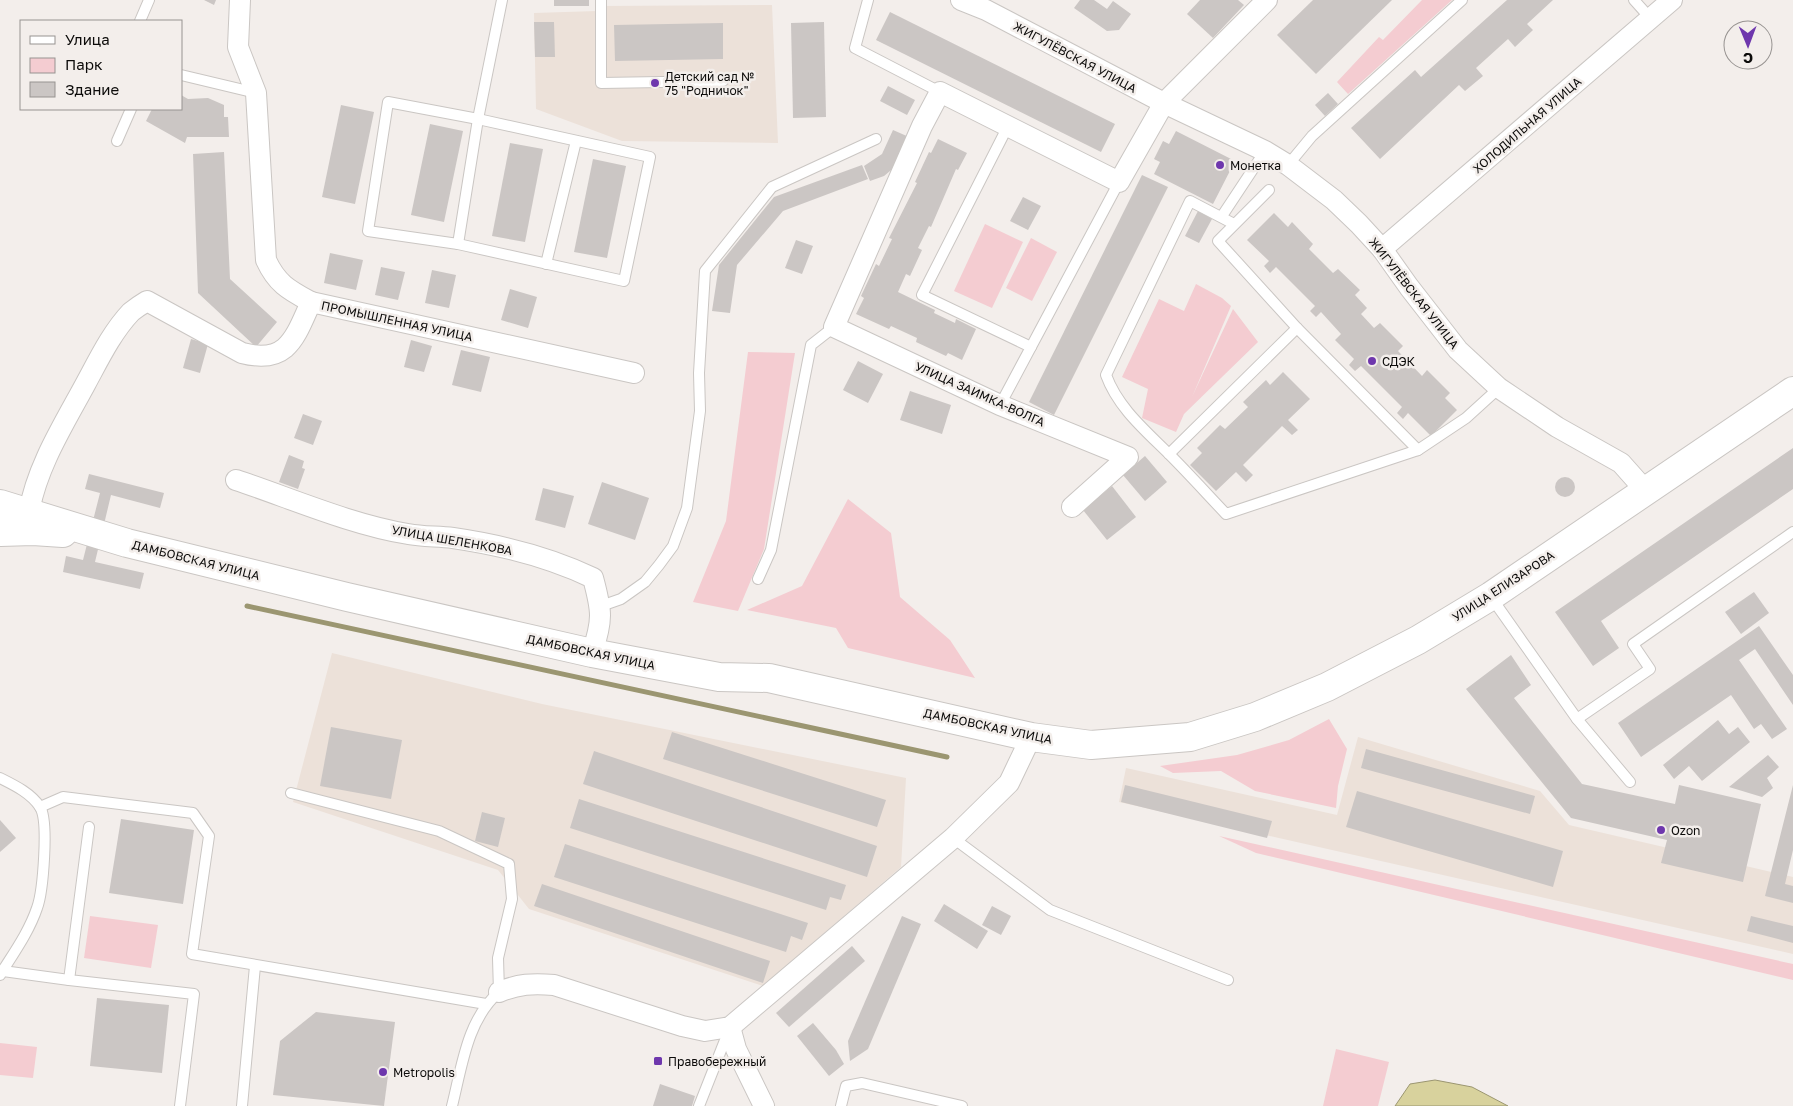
<svg xmlns="http://www.w3.org/2000/svg" width="1793" height="1106" viewBox="0 0 1793 1106" font-family="'Golos Text',sans-serif">
<style>
.built{fill:#ece1d9}
.green{fill:#f4ccd1}
.water{fill:#d8d29d;stroke:#9b9671}
.lines{fill:none;stroke-linecap:round;stroke-linejoin:round}
.stream{stroke:#9b9671;stroke-width:5}
.building{fill:#cbc6c4}
.lane-casing{stroke:#cac6c3;stroke-width:12}
.street-casing{stroke:#cac6c3;stroke-width:22}
.secondary-casing{stroke:#cac6c3;stroke-width:30}
.lane{stroke:#fff;stroke-width:10}
.street{stroke:#fff;stroke-width:20}
.secondary{stroke:#fff;stroke-width:28}
.poi-dot{fill:#6e37ad;stroke:#f3eeeb;stroke-width:2}
.labels{text-anchor:middle;dominant-baseline:central;stroke-width:5;stroke-linejoin:round;paint-order:stroke}
.street-label{font-size:12px;fill:#0c0b0a;stroke:#f3eeeb}
.poi-label{font-size:12px;fill:#0c0b0a;stroke:#f3eeeb;text-anchor:start}
</style>
<rect width="100%" height="100%" fill="#f3eeeb"/>
<g class="built">
<polygon points="772,5 778,143 622,141 536,109 534,13 597,11 601,6"/>
<polygon points="332,653 542,704 906,778 901,867 763,986 529,909 498,870 293,802"/>
<polygon points="1358,737 1540,791 1569,825 1793,877 1793,954 1119,802 1126,768 1337,815"/>
</g>
<g class="green">
<polygon points="1422,0 1452,0 1348,94 1337,82 1379,37 1383,40"/>
<polygon points="985,224 1023,242 992,308 954,291"/>
<polygon points="1031,238 1057,252 1032,301 1006,288"/>
<polygon points="1196,284 1222,298 1231,306 1192,397 1233,309 1258,342 1184,414 1176,432 1142,418 1148,389 1122,377 1159,299 1184,311"/>
<polygon points="748,352 795,353 764,549 738,611 693,602 726,521"/>
<polygon points="848,499 891,533 900,597 950,640 975,678 848,648 836,628 747,610 802,586"/>
<polygon points="1329,719 1347,749 1338,786 1336,808 1255,791 1221,771 1173,773 1160,766 1237,755 1289,740"/>
<polygon points="1219,836 1793,964 1793,980 1256,853"/>
<polygon points="90,916 158,925 151,968 84,958"/>
<polygon points="0,1043 37,1047 33,1078 0,1075"/>
<polygon points="1336,1049 1389,1062 1378,1106 1323,1106"/>
</g>
<polygon class="water" points="1435,1080 1472,1087 1508,1106 1395,1106 1410,1084"/>
<g class="lines">
<polyline class="stream" points="247,606 947,757"/>
</g>
<g class="building">
<polygon points="204,0 216,0 214,5"/>
<rect x="554" y="0" width="35" height="6"/>
<polygon points="1080,0 1094,0 1107,9 1113,1 1131,14 1119,30 1107,31 1074,8"/>
<polygon points="1200,0 1238,0 1244,5 1213,38 1187,14"/>
<polygon points="1313,0 1392,0 1316,74 1277,35"/>
<polygon points="1507,0 1553,0 1527,24 1533,30 1515,47 1508,39 1476,68 1483,76 1465,91 1459,85 1380,159 1351,128 1415,70 1421,77"/>
<polygon points="890,12 1115,124 1101,152 876,40"/>
<polygon points="534,22 554,22 555,57 535,57"/>
<polygon points="824,22 826,117 793,118 791,23"/>
<polygon points="723,23 723,59 615,61 614,25"/>
<polygon points="888,86 915,100 907,115 880,101"/>
<polygon points="1328,93 1338,104 1325,116 1315,105"/>
<polygon points="181,95 188,99 208,98 224,105 224,117 228,117 229,137 187,137 185,143 146,121 152,109 181,109"/>
<polygon points="341,105 374,112 355,204 322,197"/>
<polygon points="430,124 463,131 444,222 411,215"/>
<polygon points="893,130 909,137 896,166 884,176 870,181 864,166 882,154"/>
<polygon points="1176,131 1235,161 1213,204 1154,174 1160,162 1154,159 1163,141 1169,144"/>
<polygon points="938,139 967,153 958,170 956,169 931,227 929,226 918,248 922,250 910,276 906,274 898,292 935,310 934,313 955,323 956,319 976,329 962,360 948,353 946,356 916,342 917,338 891,326 889,329 856,314 864,298 861,296 876,264 879,266 892,239 889,238 917,183 915,182 929,152 931,153"/>
<polygon points="510,143 543,149 525,242 492,236"/>
<polygon points="224,152 230,279 277,322 256,347 198,293 193,154"/>
<polygon points="593,159 626,166 607,258 574,252"/>
<polygon points="862,165 868,179 783,211 737,265 730,313 712,311 719,265 774,197"/>
<polygon points="1142,175 1168,187 1054,415 1029,402"/>
<polygon points="1023,197 1041,206 1028,230 1010,221"/>
<polygon points="1198,211 1212,219 1199,243 1185,236"/>
<polygon points="1274,213 1288,227 1292,222 1313,244 1309,249 1333,273 1338,269 1360,290 1355,295 1367,308 1361,314 1374,328 1380,323 1403,346 1398,351 1422,376 1427,370 1450,393 1445,398 1457,410 1431,436 1408,413 1403,419 1397,413 1402,407 1361,366 1355,371 1349,365 1354,359 1335,340 1341,334 1321,312 1316,317 1310,311 1315,306 1276,267 1270,273 1264,266 1269,261 1247,240"/>
<polygon points="796,240 813,246 802,274 785,268"/>
<polygon points="330,253 363,260 356,290 324,283"/>
<polygon points="381,267 405,272 398,300 375,295"/>
<polygon points="432,270 456,275 449,308 425,303"/>
<polygon points="510,289 537,297 528,328 501,320"/>
<polygon points="191,339 208,344 200,373 183,368"/>
<polygon points="411,340 432,346 424,372 404,367"/>
<polygon points="461,350 490,357 481,392 452,385"/>
<polygon points="858,361 883,374 868,403 843,390"/>
<polygon points="1283,372 1310,399 1288,420 1298,430 1292,435 1282,426 1243,465 1253,475 1246,482 1236,472 1216,491 1190,465 1202,453 1197,448 1220,425 1225,429 1248,407 1243,402 1266,380 1270,385"/>
<polygon points="910,391 951,405 942,434 900,420"/>
<polygon points="303,414 322,421 313,445 294,438"/>
<polygon points="1793,448 1793,489 1601,621 1619,648 1593,666 1555,612"/>
<polygon points="289,455 304,461 302,468 305,469 298,489 279,482"/>
<polygon points="1145,456 1167,482 1145,501 1123,475"/>
<polygon points="89,474 164,493 160,508 111,495 95,562 144,573 140,589 63,572 66,556 83,560 100,493 85,489"/>
<circle cx="1565" cy="487" r="10"/>
<polygon points="602,482 649,498 635,540 588,524"/>
<polygon points="1112,486 1136,517 1107,540 1083,510"/>
<polygon points="543,488 574,496 565,528 535,520"/>
<polygon points="1754,592 1769,613 1741,634 1725,612"/>
<polygon points="1759,626 1793,675 1793,705 1755,649 1739,660 1787,729 1772,739 1761,724 1754,729 1731,695 1641,757 1618,723"/>
<polygon points="1511,655 1531,685 1514,698 1582,784 1675,804 1679,785 1761,804 1743,882 1661,863 1667,840 1571,818 1466,689"/>
<polygon points="1718,720 1729,734 1738,727 1750,742 1702,781 1689,766 1674,779 1663,765"/>
<polygon points="331,727 402,740 391,799 320,786"/>
<polygon points="672,732 886,800 877,827 663,759"/>
<polygon points="1366,749 1535,796 1530,814 1361,768"/>
<polygon points="594,751 877,846 867,877 583,784"/>
<polygon points="1768,755 1779,767 1767,778 1773,788 1762,797 1729,787"/>
<polygon points="1125,785 1272,821 1267,838 1121,802"/>
<polygon points="1793,785 1793,850 1785,884 1793,886 1793,903 1765,896"/>
<polygon points="1357,791 1563,851 1553,887 1346,827"/>
<polygon points="579,799 846,885 841,900 830,897 826,910 570,828"/>
<polygon points="482,812 505,818 498,847 475,841"/>
<polygon points="121,819 194,830 183,904 109,893"/>
<polygon points="0,820 16,838 0,852"/>
<polygon points="565,844 808,923 802,940 791,936 786,952 554,877"/>
<polygon points="542,884 770,961 763,983 534,906"/>
<polygon points="944,904 988,931 977,949 934,921"/>
<polygon points="992,906 1011,916 1001,935 982,925"/>
<polygon points="902,916 921,924 868,1049 850,1061 848,1041"/>
<polygon points="1751,916 1793,926 1793,943 1747,931"/>
<polygon points="852,946 865,961 789,1027 776,1013"/>
<polygon points="97,998 169,1005 162,1073 90,1066"/>
<polygon points="316,1012 395,1022 384,1106 273,1095 280,1041"/>
<polygon points="813,1023 836,1050 844,1064 829,1076 797,1036"/>
<polygon points="660,1084 695,1096 692,1106 653,1106"/>
</g>
<g class="lines">
<defs>
<g id="lane">
<polyline points="601,0 601,83 723,81"/>
<polyline points="868,0 855,48 940,92"/>
<polyline points="1634,0 1651,19"/>
<polyline points="140,21 149,0"/>
<polyline points="181,75 256,93"/>
<polygon points="388,102 478,119 650,157 624,281 458,244 368,231"/>
<polyline points="117,141 131,109"/>
<polyline points="1288,165 1312,136 1462,0"/>
<polyline points="1269,190 1218,241 1297,328 1418,450 1466,418 1499,388"/>
<polyline points="1222,216 1265,151"/>
<path d="M1234 224 1190 201 1106 375C1118 408 1146 431 1170 455 1189 474 1207 494 1226 514L1418 450"/>
<polyline points="458,244 478,119 502,0"/>
<polyline points="546,264 576,141"/>
<polyline points="1031,347 1119,182"/>
<polyline points="1000,405 1031,347 922,295 1008,126"/>
<polyline points="1169,454 1297,328"/>
<polyline points="758,579 771,550 811,345 834,327"/>
<polyline points="1491,597 1577,719 1630,782"/>
<polyline points="601,606 621,599 645,582 659,565 673,546 687,508 700,411 699,373 705,271 772,187 876,139"/>
<polyline points="1577,719 1650,669 1633,644 1793,532"/>
<path d="M0 778C14 785 31 793 40 807 49 821 43 892 37 908 29 932 13 954 0 975"/>
<path d="M291 793 439 831 509 864 512 899 498 958 499 992C467 1020 462 1066 452 1106"/>
<polyline points="40,807 63,797 193,813 209,836 192,954 486,1004"/>
<polyline points="89,827 69,980 194,994 180,1106"/>
<polyline points="953,838 1050,910 1228,980"/>
<polyline points="3,971 69,980"/>
<polyline points="242,1106 255,966"/>
<polyline points="699,1106 729,1030"/>
<polyline points="841,1106 846,1086 862,1083 962,1106"/>
</g>
<g id="street">
<path d="M240 0 238 47 256 93 266 260C277 284 289 290 311 302"/>
<polyline points="961,0 986,10 1164,103 1265,151 1288,165 1334,200 1359,224 1382,249 1409,287 1458,350 1499,388 1557,427 1621,463 1645,490"/>
<polyline points="1382,249 1672,0"/>
<path d="M236 480C290 498 352 525 408 534 423 537 438 536 453 538 501 545 549 557 593 578 602 611 603 620 592 653"/>
<polyline points="1072,507 1128,457 1000,405 834,327 922,126 940,92 1119,182 1164,103 1267,0"/>
<path d="M29 512C37 466 64 424 86 383 99 359 112 332 131 312 136 308 142 304 147 301L242 353C288 365 295 337 311 302L634 373"/>
<path d="M499 992C518 984 533 983 554 985L682 1026 705 1031 730 1027 953 838 1009 783 1031 737"/>
<polyline points="730,1027 736,1049 764,1106"/>
</g>
<g id="secondary">
<polyline points="0,504 127,543 347,597 592,653 719,677 769,678 1031,737 1091,745 1190,737 1255,717 1327,687 1418,640 1491,596 1793,391"/>
<polyline points="0,532 33,531 63,533"/>
</g>
</defs>
<use href="#lane" class="lane-casing"/>
<use href="#street" class="street-casing"/>
<use href="#secondary" class="secondary-casing"/>
<use href="#lane" class="lane"/>
<use href="#street" class="street"/>
<use href="#secondary" class="secondary"/>
</g>
<g class="poi-dot">
<circle cx="655" cy="83" r="5"/>
<circle cx="1220" cy="165" r="5"/>
<circle cx="1372" cy="361" r="5"/>
<circle cx="1661" cy="830" r="5"/>
<rect x="653" y="1056" width="10" height="10" rx="2.5"/>
<circle cx="383" cy="1072" r="5"/>
</g>
<g class="labels">
<g class="street-label">
<text transform="translate(1075 57) rotate(28)">ЖИГУЛЁВСКАЯ УЛИЦА</text>
<text transform="translate(1527 125) rotate(-41)">ХОЛОДИЛЬНАЯ УЛИЦА</text>
<text transform="translate(1414 293) rotate(52)">ЖИГУЛЁВСКАЯ УЛИЦА</text>
<text transform="translate(397 321) rotate(12)">ПРОМЫШЛЕННАЯ УЛИЦА</text>
<text transform="translate(980 394) rotate(24)">УЛИЦА ЗАИМКА-ВОЛГА</text>
<text transform="translate(452 540) rotate(10)">УЛИЦА ШЕЛЕНКОВА</text>
<text transform="translate(196 560) rotate(14)">ДАМБОВСКАЯ УЛИЦА</text>
<text transform="translate(1503 586) rotate(-33)">УЛИЦА ЕЛИЗАРОВА</text>
<text transform="translate(591 652) rotate(12)">ДАМБОВСКАЯ УЛИЦА</text>
<text transform="translate(988 726) rotate(12)">ДАМБОВСКАЯ УЛИЦА</text>
</g>
<g class="poi-label">
<text x="665" y="76">Детский сад №<tspan x="665" dy="14">75 "Родничок"</tspan></text>
<text x="1230" y="165">Монетка</text>
<text x="1382" y="361">СДЭК</text>
<text x="1671" y="830">Ozon</text>
<text x="668" y="1061">Правобережный</text>
<text x="393" y="1072">Metropolis</text>
</g>
</g>
<rect x="20" y="20" width="162" height="90" fill="#f3eeeb" stroke="#979391"/>
<rect x="30" y="36" width="25" height="8" fill="#ffffff" stroke="#979391"/>
<text x="65" y="45" font-size="15" fill="#0c0b0a">Улица</text>
<rect x="30" y="58" width="25" height="15" fill="#f4ccd1" stroke="#979391"/>
<text x="65" y="70" font-size="15" fill="#0c0b0a">Парк</text>
<rect x="30" y="82" width="25" height="15" fill="#cbc6c4" stroke="#979391"/>
<text x="65" y="95" font-size="15" fill="#0c0b0a">Здание</text>
<g transform="translate(1748 45) rotate(179)"><circle r="24" fill="#f3eeeb" stroke="#979391"/>
<path d="M0-4L9 19L0 12L-9 19Z" fill="#6e37ad"/>
<text y="-8" font-size="14" font-weight="bold" text-anchor="middle" fill="#0c0b0a">С</text>
</g>
</svg>
